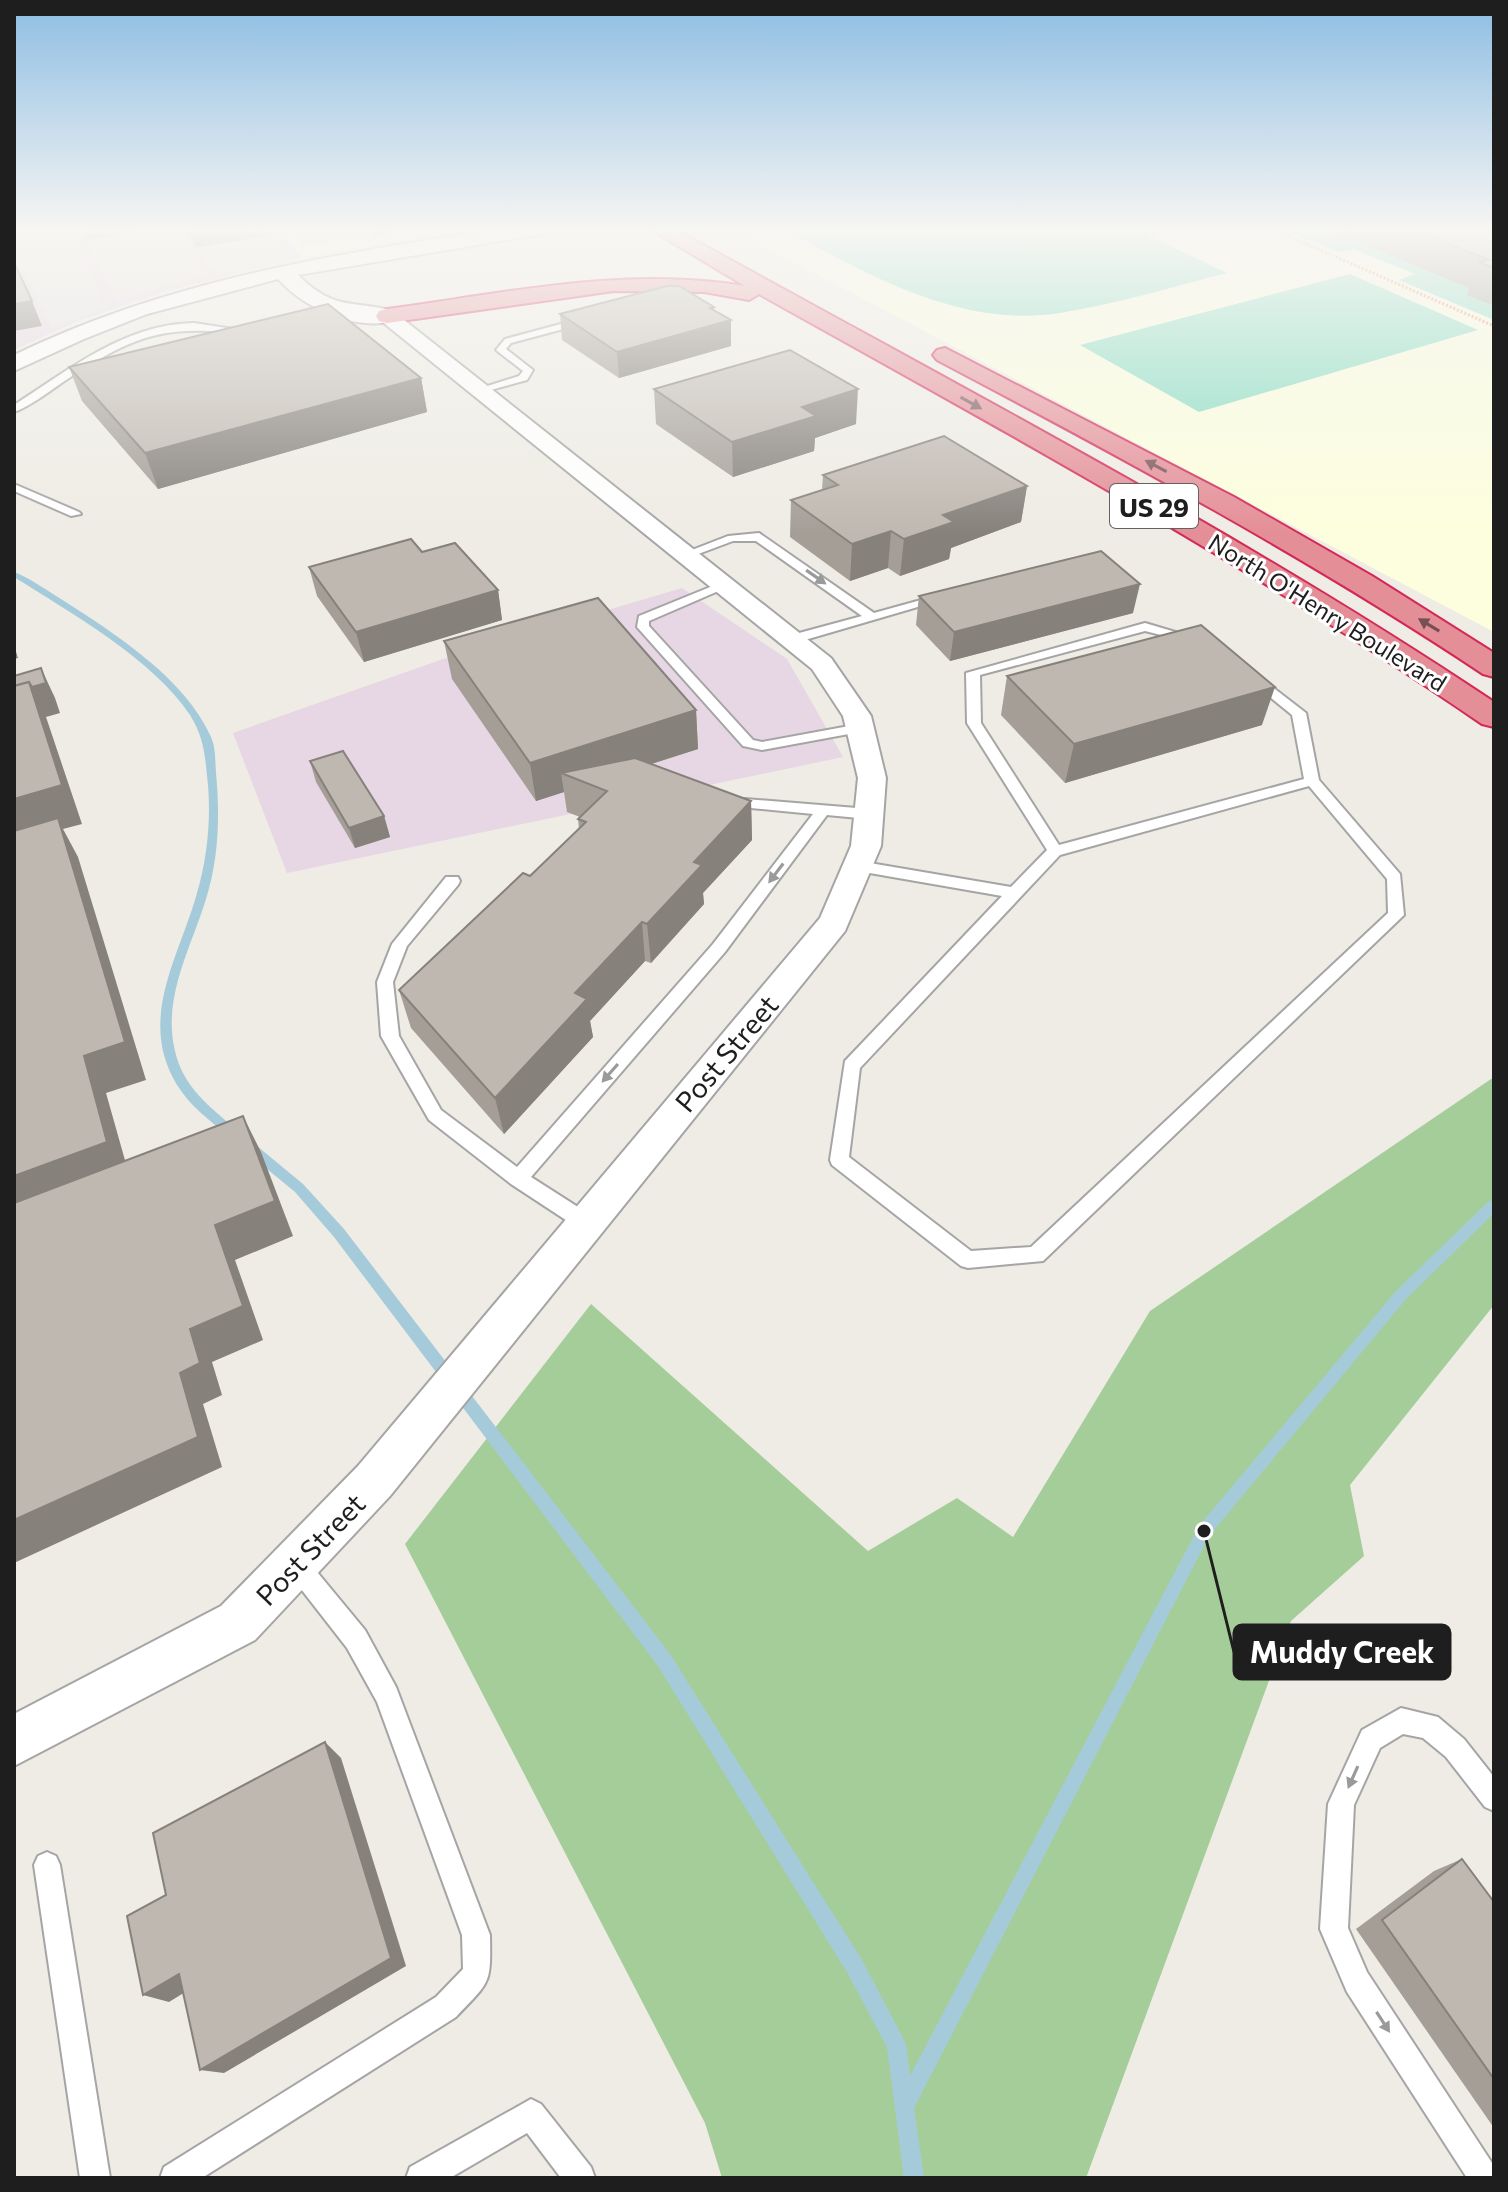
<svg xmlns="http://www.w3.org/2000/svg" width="1508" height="2192" viewBox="0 0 1508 2192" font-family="Commissioner,sans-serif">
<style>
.industrial{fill:#e7d6e3}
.education{fill:#fcfedd}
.forest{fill:#a5cd9a}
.pitch{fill:#84dcc0}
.parking{fill:#e2e2e2}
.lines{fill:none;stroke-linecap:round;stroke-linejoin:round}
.stream{fill:#a5cbdb;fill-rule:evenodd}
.service-casing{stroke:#a5a5a5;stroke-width:4}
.minor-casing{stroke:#a5a5a5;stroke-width:4}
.tertiary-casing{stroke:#a5a5a5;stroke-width:4}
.motorway-casing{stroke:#d42957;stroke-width:4}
.path{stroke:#f6866e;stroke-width:3;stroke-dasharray:2 2;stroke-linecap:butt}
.service{fill:#fff;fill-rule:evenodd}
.minor{fill:#fff;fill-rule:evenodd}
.tertiary{fill:#fff;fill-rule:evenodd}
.motorway{fill:#e48e97;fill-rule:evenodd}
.wall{fill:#a49e97}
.shaded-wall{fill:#86817b}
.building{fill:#bfb8b0;stroke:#86817b;stroke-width:2}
.oneway{fill:#775054}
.oneway2{fill:#9a9a9a}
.labels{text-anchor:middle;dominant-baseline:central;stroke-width:6;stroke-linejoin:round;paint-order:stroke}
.far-street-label{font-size:24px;fill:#1e1e1e;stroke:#fff}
.shield{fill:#fff;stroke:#626262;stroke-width:2}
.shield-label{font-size:26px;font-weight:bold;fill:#1e1e1e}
.street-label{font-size:28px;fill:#1e1e1e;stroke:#fff}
.leader{fill:none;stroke:#1e1e1e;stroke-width:3}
.callout-dot{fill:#1e1e1e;stroke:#fff;stroke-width:3}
.callout{fill:#1e1e1e;stroke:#1e1e1e;stroke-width:3}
.callout-label{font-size:30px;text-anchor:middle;font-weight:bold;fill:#fff}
</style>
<rect width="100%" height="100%" fill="#eeece4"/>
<g class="industrial">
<polygon points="14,228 280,228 302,257 167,291 78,321 14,350"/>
<polygon points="682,588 787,659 843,757 287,873 233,733 446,658"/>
</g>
<g class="education">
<polygon points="280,228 475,228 302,257"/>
<polygon points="729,228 1494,228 1494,632"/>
</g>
<polygon class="forest" points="1494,1077 1494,1305 1350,1485 1364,1556 1291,1621 1086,2178 722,2178 705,2123 405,1544 591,1304 868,1551 957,1498 1013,1537 1150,1311"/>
<g class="pitch">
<path d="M833 228H1132L1227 273C1172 287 1116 304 1060 313 965 328 875 279 795 235Z"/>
<polygon points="1281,228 1494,228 1494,320 1399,280 1415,274 1354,249 1338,252"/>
<polygon points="1350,274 1478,330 1199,412 1080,345"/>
</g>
<g class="parking">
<polygon points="14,228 65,228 100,289 97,298 102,305 110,307 52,329 23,272 14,274"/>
<polygon points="176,228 205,275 117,301 86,241"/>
<polygon points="288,228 367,228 364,229 370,235 303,246"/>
<polygon points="278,235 285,260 218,275 208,266 196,248"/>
</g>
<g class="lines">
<g class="stream">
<path d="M14 572C30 578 46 590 61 599 114 633 185 678 211 737 216 748 215 761 216 773 220 814 219 858 206 899 191 948 162 998 175 1051 183 1087 210 1107 237 1130L239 1133 237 1136H229C210 1121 190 1106 177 1085 137 1019 179 958 197 893 207 859 211 821 208 785 205 758 205 739 190 715 153 659 71 613 14 577Z"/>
<polygon points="253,1145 257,1146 303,1184 344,1229 670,1654 862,1960 903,2038 906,2045 910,2076 1199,1526 1396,1291 1489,1201 1494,1200 1494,1213 1406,1299 1209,1536 914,2108 924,2178 904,2178 887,2047 848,1974 658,1666 334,1237 295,1192 249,1154 247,1150 249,1146"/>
</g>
<defs>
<g id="service">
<polygon points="583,318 586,323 511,343 506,349 533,370 527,380 480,393 475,390 519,376 523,371 496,350 505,339"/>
<path d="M194 323 253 332 248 335C170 324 138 333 72 376 53 388 35 404 14 412V405C70 369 125 324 194 323Z"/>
<polygon points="14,484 79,512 81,514 71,516 14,491"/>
<polygon points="759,533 874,613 939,595 945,599 798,642 788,642 788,636 862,616 756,541 733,541 685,559 679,555 728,536"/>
<polygon points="720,583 730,586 649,621 649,626 753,740 762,742 860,724 865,725 865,731 762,750 743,746 637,627 639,616"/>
<path d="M1145 623 1199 639 1193 643 1145 631 980 675 981 723 1059 845 1304 779 1292 715 1249 680 1247 677 1254 673 1306 713 1319 780 1400 874 1404 915 1043 1261 968 1268 961 1266 832 1165 830 1160 845 1061 1002 896 858 871 850 866 858 861 1011 887 1047 850 967 723 966 673ZM1309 786 1387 879 1388 913 1031 1247 971 1251 849 1157 860 1068 1060 855Z"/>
<polygon points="745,799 869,809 876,814 869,819 827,815 725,952 531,1177 592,1216 595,1222 592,1228 585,1230 578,1228 511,1184 429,1120 381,1036 377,982 392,944 446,877 458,877 460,881 458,885 407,946 393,982 399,1036 441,1110 517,1167 713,944 813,814 740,807 738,804"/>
<path d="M295 1551 303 1555 365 1630 396 1687 490 1935C491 1986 490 1981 456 2017L202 2178H160L164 2167 436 1997 463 1969 462 1935 377 1702 347 1648 287 1571 283 1563 287 1555Z"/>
<polygon points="1401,1708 1438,1717 1464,1739 1494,1777 1494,1811 1485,1807 1446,1757 1423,1738 1403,1734 1380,1748 1354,1805 1348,1928 1367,1972 1494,2166 1494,2178 1467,2178 1347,1992 1320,1929 1328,1804 1362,1730"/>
<polygon points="47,1852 56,1856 60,1865 110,2178 80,2178 34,1865 38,1856"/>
<polygon points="531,2099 541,2104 591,2167 595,2178 561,2178 527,2133 450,2178 406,2178 410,2167"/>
</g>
<polygon id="minor" points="387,310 394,312 831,658 871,716 886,778 881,846 845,931 390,1496 255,1640 14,1766 14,1714 221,1606 358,1466 820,918 851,846 858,778 843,716 812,669 380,320 378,316 380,312"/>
<path id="tertiary" d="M505 228H553L543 234 298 275C334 311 351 300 395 311L398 316 395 321C353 331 306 309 278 279L147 314 84 339 14 371V355C173 278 333 255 505 228Z"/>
<g id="motorway">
<path d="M648 228H673C949 382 1231 526 1494 702V727L1482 724C1250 565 1005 431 759 294L749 300 704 292 614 291 387 323 379 321 376 316 379 311 387 309C507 293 624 266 745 286Z"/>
<path d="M945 348 1234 497 1372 576 1494 653V677L1483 674C1307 557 1123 458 937 360L933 355 937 350Z"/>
</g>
</defs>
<use href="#service" class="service-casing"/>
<use href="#minor" class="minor-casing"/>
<use href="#tertiary" class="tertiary-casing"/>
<use href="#motorway" class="motorway-casing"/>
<polyline class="path" points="1270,228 1494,326"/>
<use href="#service" class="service"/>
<use href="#minor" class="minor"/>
<use href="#tertiary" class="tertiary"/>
<use href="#motorway" class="motorway"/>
</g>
<g class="wall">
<polygon points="184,228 270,228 272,235 196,247"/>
<polygon points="368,228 419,228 374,236"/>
<polygon points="1312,228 1494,228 1494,306 1467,295 1469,288 1350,238 1342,240"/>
<polygon points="714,307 714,310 731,320 731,346 619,378 562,340 560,314"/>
<polygon points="69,367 421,378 427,412 158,489 82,401"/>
<polygon points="654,389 856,424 815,438 814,451 733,477 656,424"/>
<polygon points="823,475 1027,486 1021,522 951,548 949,559 900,576 888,568 850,581 790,537 791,500 822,490"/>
<polygon points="422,552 498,590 502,620 364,662 317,596 309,567"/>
<polygon points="919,596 1133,613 950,661 916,625"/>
<polygon points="444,641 696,710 698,749 651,764 751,801 752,840 703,893 704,904 651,963 645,961 590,1021 593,1037 504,1134 411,1028 399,990 530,876 579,829 578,819 580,817 567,812 564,792 536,801 452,679"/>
<polygon points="1007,676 1262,725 1065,783 1001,715"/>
<polygon points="310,761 384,816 390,837 355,848 316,782"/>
<polygon points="1462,1859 1494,1902 1494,2128 1356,1929 1434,1871"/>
</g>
<g class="shaded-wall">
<polygon points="82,228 161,228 86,240"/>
<polygon points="190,228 270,228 272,235 196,247"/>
<polygon points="373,228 419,228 374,236"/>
<polygon points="1346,228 1353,228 1350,238 1342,240"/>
<polygon points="32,301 42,326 14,331 14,304"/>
<polygon points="714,307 715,325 731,320 731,346 619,378 617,352"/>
<polygon points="421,378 427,412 158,489 145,453"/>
<polygon points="858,389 856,424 815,438 814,451 733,477 732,442 802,407"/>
<polygon points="1027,486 1021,522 951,548 949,559 900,576 904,539 943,515"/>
<polygon points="891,531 888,568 850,581 852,544"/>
<polygon points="1140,584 1133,613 950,661 954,632"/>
<polygon points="498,590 502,620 364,662 356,632"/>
<polygon points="14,645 18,658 14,659"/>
<polygon points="41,668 55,698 60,713 46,717 82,824 63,829 78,857 146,1080 106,1093 130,1178 14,1221 14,681"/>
<polygon points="1275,687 1262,725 1065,783 1074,744"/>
<polygon points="696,710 698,749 589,784 561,773 564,792 536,801 530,763"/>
<polygon points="751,801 752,840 703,893 704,904 651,963 647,924 694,862"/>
<polygon points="384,816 390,837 355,848 349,828"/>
<polygon points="642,922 645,961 590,1021 593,1037 504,1134 495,1098 575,993"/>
<polygon points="243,1116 261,1152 293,1236 235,1260 263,1340 212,1362 222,1395 203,1404 222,1467 14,1563 14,1520 180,1373 215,1225"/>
<polygon points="325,1742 341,1758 406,1966 224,2073 200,2070"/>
<polygon points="179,1974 203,1981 169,2002 143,1995"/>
</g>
<g class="building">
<polygon points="1410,228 1494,228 1494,268 1479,262 1489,260"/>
<polygon points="14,262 32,301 14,304"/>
<polygon points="667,286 679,286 714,307 710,308 731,320 617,352 560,314"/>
<polygon points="328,304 421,378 145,453 69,367"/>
<polygon points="790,350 858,389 802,407 816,416 732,442 654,389"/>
<polygon points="944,436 1027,486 943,515 954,522 904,539 891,531 852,544 791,500 838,485 823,475"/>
<polygon points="411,539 422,552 455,543 498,590 356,632 309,567"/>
<polygon points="1101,551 1140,584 954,632 919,596"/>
<polygon points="598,598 696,710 530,763 444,641"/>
<polygon points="1201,625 1275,687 1074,744 1007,676"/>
<polygon points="41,668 46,683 32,687 29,682 14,686 14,676"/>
<polygon points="29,682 62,785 14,799 14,686"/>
<polygon points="343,751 384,816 349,828 310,761"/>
<polygon points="635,758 751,801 694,862 702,865 647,924 642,922 575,993 587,999 495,1098 399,990 523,873 530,876 586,822 578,819 607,791 561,773"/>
<polygon points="58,818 125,1042 84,1056 107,1142 14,1176 14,831"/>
<polygon points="243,1116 275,1201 215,1225 243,1306 190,1329 200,1363 180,1373 198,1437 14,1520 14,1203"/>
<polygon points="325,1742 391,1958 200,2070 179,1974 143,1995 127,1916 166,1895 153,1833"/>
<polygon points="1462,1859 1494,1902 1494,2079 1382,1920"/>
</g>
<defs><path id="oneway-solid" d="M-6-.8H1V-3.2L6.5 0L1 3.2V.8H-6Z" transform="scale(2)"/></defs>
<g class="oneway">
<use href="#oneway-solid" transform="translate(971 403) rotate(29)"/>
<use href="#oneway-solid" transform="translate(1156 466) rotate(-152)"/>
<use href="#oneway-solid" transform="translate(1429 625) rotate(-149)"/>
</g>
<g class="oneway2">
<use href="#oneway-solid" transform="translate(816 577) rotate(35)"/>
<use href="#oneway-solid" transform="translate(776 873) rotate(127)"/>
<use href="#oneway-solid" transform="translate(610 1073) rotate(131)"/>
<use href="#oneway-solid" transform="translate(1353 1777) rotate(114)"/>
<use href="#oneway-solid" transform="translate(1383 2022) rotate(57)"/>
</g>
<linearGradient id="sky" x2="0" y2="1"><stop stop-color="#8dbde3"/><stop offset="0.43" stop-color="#f7f6f3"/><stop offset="1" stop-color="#f7f6f3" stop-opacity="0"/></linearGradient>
<rect width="1508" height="535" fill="url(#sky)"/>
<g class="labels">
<g class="far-street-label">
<text transform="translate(1328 612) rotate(32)">North O'Henry Boulevard</text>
</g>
<rect class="shield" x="1110" y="484" width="88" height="44" rx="6"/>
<g class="shield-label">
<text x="1154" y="506">US 29</text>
</g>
<g class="street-label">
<text transform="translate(726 1053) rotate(-50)">Post Street</text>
<text transform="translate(310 1549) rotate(-46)">Post Street</text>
</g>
</g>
<path class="leader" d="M1204 1531L1234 1652"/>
<circle class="callout-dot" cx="1204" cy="1531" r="8"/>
<rect class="callout" x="1234" y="1625" width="216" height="54" rx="8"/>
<g class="callout-label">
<text x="1342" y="1663">Muddy Creek</text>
</g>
<rect width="1508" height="2192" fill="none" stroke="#1e1e1e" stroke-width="32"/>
</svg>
